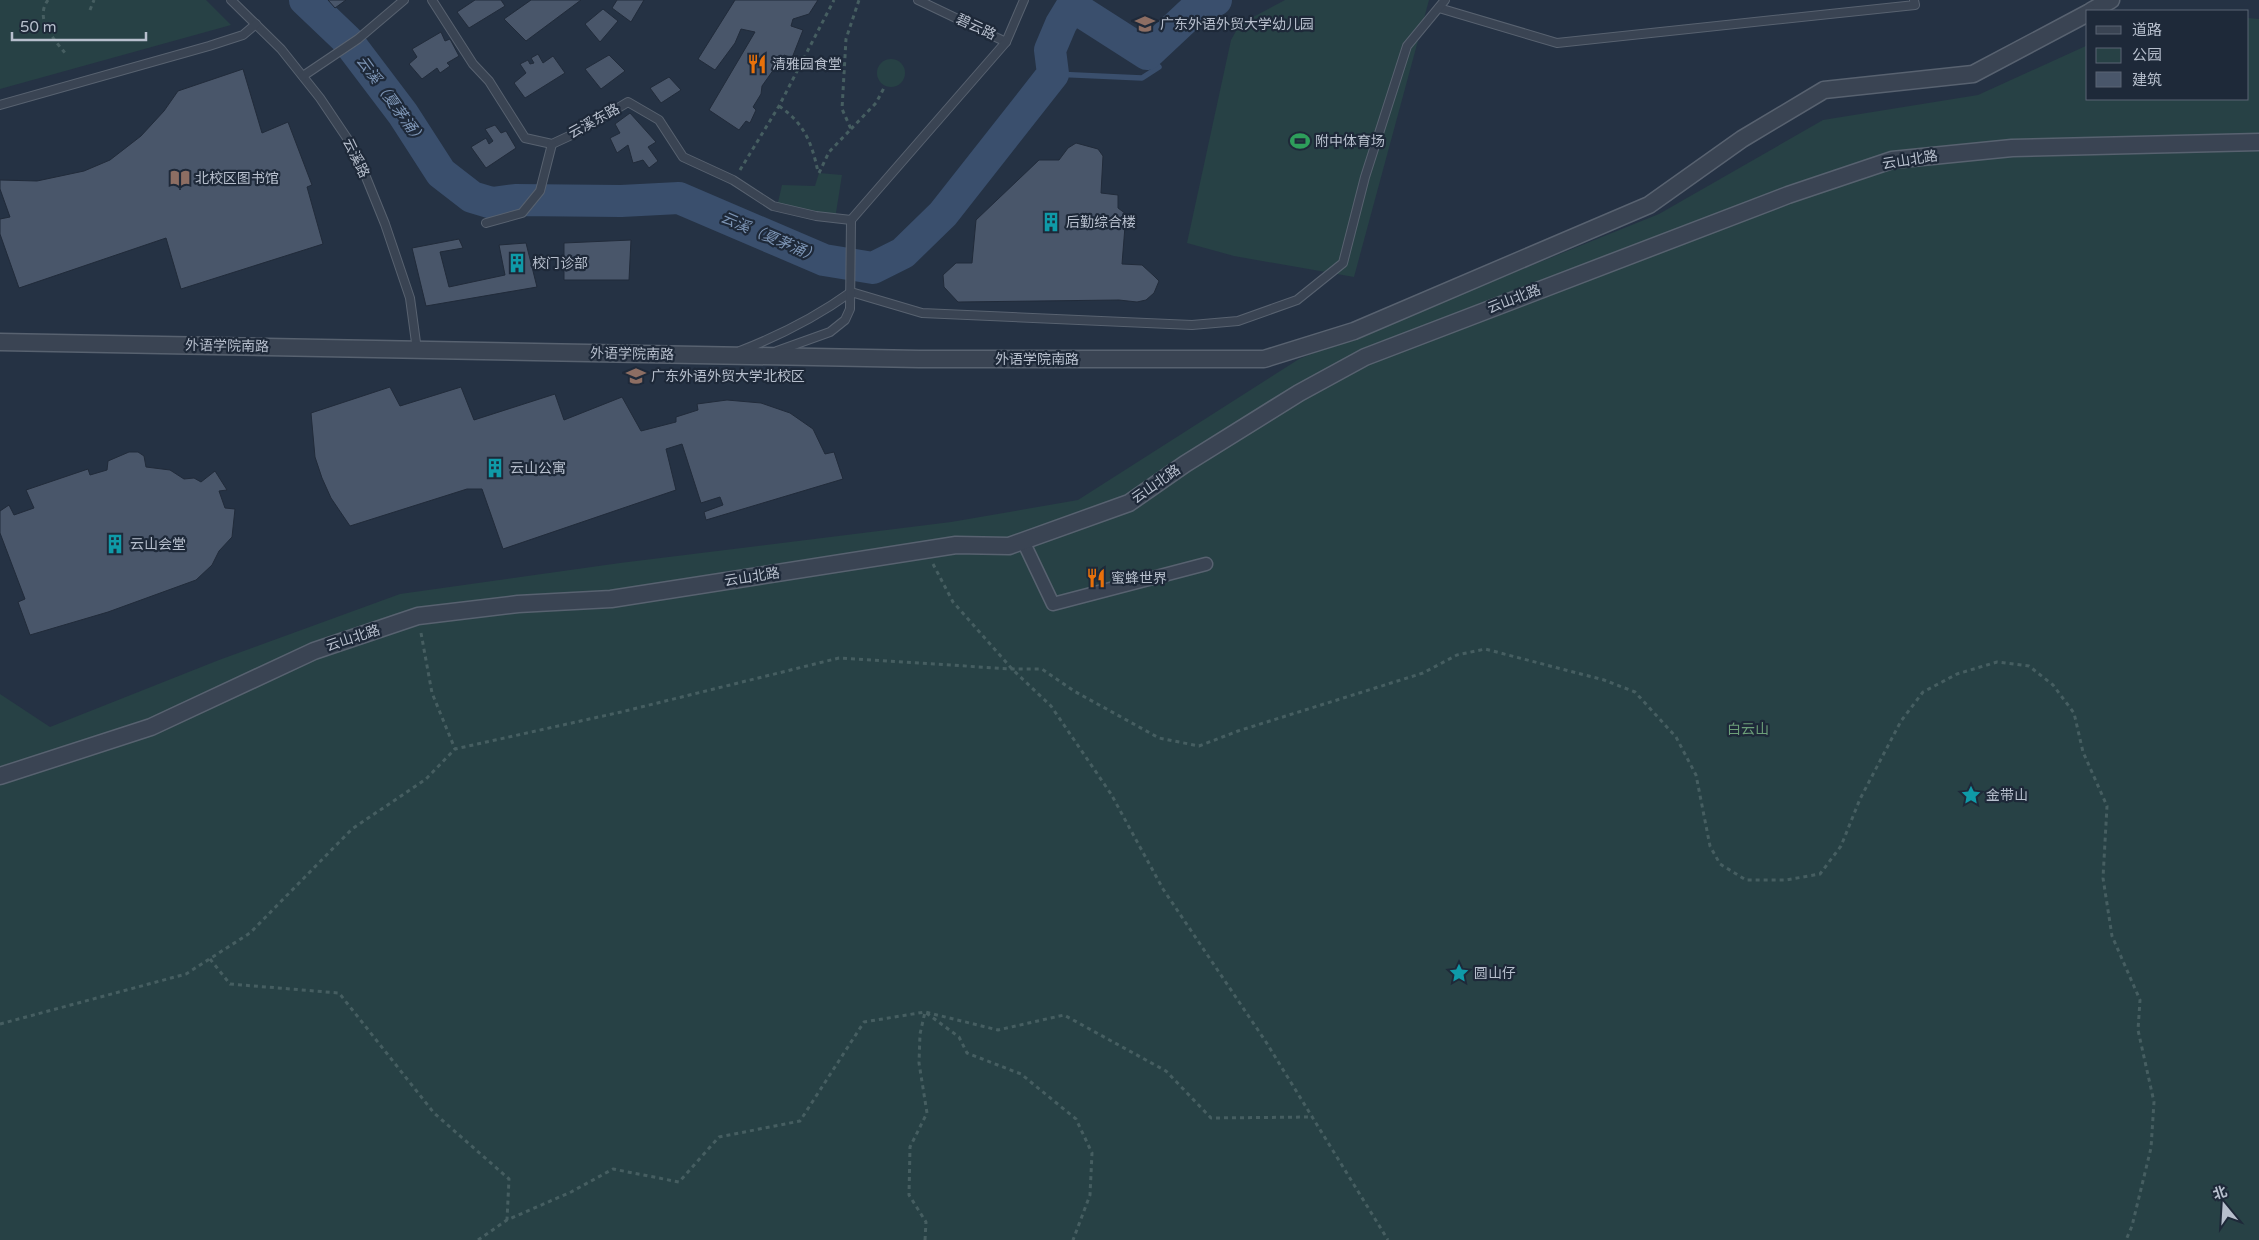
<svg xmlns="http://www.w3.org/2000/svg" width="2259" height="1240" viewBox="0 0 2259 1240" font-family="'Varela Round','Noto Sans SC',sans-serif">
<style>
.green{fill:#274145}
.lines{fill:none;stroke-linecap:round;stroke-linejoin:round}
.stream{stroke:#3a4f6d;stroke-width:5.5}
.river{stroke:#3a4f6d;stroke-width:32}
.building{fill:#49566a;stroke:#212b3a}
.service-casing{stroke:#586270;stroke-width:10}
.pedestrian-casing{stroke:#586270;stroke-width:15}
.minor-casing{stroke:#586270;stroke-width:19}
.path{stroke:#465e61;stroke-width:3;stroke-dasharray:4 4;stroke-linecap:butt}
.service{stroke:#3a4453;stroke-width:8}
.pedestrian{stroke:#3a4453;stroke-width:12}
.minor{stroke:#3a4453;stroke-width:16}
.labels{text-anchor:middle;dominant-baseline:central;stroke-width:4.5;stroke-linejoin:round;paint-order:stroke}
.poi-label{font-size:14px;fill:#b7bfcd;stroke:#1e2939;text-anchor:start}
.street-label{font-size:14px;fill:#b7bfcd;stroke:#1e2939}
.park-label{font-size:14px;fill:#6d9f79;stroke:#1e2939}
.water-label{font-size:15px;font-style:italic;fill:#7d95b5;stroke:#1e2939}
</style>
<rect width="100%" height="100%" fill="#253244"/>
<g class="green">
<polygon points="0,0 206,0 231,25 0,89"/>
<polygon points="1285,0 1429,0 1354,277 1234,256 1187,243 1231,40 1240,24"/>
<polygon points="2248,18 2259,19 2259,1240 0,1240 0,694 50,727 219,660 400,594 620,563 951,522 1078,500 1299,359 1659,214 1823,120 1978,95 2088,45 2088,99 2248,99"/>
<circle cx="891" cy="73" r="14"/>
<polygon points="819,173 842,175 835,219 777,207 782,185 815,186"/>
</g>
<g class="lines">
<polyline class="stream" points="1053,74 1142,78 1159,67 1147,54"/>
<polyline class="river" points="305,0 347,40 403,114 441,173 472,197 492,203 515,200 621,201 679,198 824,260 873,268 903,253 943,214 1053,74 1050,50 1061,24 1072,6 1147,54 1195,9 1216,0"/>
</g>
<g class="building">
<polygon points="328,0 346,0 335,8"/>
<polygon points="475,0 501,0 505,6 469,28 457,12"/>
<polygon points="531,0 581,0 526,41 504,19"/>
<polygon points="617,0 644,0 631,22 612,8"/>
<polygon points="735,0 818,0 809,14 793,19 791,26 803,30 792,58 784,55 762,86 761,94 753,107 756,110 750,123 746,121 739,130 709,110 755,32 741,29 735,43 715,70 698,59"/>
<polygon points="603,9 618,21 600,42 585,24"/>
<polygon points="441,32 445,41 450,39 459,56 447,63 450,66 440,73 437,68 422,79 409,64 417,57 412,49"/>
<polygon points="538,54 543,63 553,56 565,73 525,98 514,83 526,73 520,64 528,60 530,64 534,63 531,58"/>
<polygon points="609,55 625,71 601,89 585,69"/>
<polygon points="243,69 262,133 288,122 312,185 307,187 323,244 181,289 166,238 19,288 0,234 0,219 10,217 0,189 0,180 37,181 84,171 110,160 141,136 164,111 178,91"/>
<polygon points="669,77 681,90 661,103 650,88"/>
<polygon points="630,113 656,142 648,147 658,161 649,168 643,160 633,163 628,145 617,153 610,138 620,133 615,124"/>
<polygon points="495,125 501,133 506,131 516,148 486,168 471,147 486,138 489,144 493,141 485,129"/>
<polygon points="1076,143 1098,149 1103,156 1101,193 1118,195 1118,208 1126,214 1122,264 1142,265 1154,276 1159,281 1154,293 1146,300 1137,302 1119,300 958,302 944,287 943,275 956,263 972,263 976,220 1039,160 1059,160 1068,148"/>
<polygon points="459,239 463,248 440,252 449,287 505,275 499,245 526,243 537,287 426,306 412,248"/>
<polygon points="631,240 629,280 564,280 564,243"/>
<polygon points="390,387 400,406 461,387 474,420 555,394 564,420 622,397 641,431 676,422 676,417 698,410 697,404 727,400 761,403 790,413 813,429 825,454 834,452 843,479 706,520 704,512 723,505 720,497 701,503 682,444 666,449 676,490 503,549 482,489 467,489 350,526 331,498 322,478 315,457 311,413"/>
<polygon points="129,452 138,452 144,456 146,467 170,470 184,479 194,478 201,482 215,471 227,490 219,491 225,508 235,509 232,537 219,551 212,565 196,580 108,612 30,635 18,602 25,599 0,533 0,511 9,505 14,515 34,508 26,490 88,469 90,475 107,470 108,461"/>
</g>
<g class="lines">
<defs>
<g id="service">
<polyline points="231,0 281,49 320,98 355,150 385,224 410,298 417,350"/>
<polyline points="432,0 473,64 489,81 525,138 552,144 580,131 628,102 659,120 683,157 733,180 773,206 816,216 851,220"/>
<polyline points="918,0 1006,42"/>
<polyline points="1439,8 1557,43 1915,5 1914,0"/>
<polyline points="303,76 358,39 404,0"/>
<polyline points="0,105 209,46 243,35 256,24"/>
<polyline points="486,223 522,213 540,191 552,144"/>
<polyline points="851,292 922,313 1192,325 1238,321 1297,300 1343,263 1365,177 1407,46 1445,0"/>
<path d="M740 351C781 335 815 318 851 292"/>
<polyline points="777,351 830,332 845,320 850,309 851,220 1006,42 1024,0"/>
</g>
<polyline id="pedestrian" points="1023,541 1053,604 1206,564"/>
<g id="minor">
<polyline points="2091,11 2111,0"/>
<polyline points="0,342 919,359 1264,359 1354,331 1649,205 1742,139 1824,90 1973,74 2088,13"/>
<polyline points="0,776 151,727 314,651 418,616 518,604 611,599 956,545 1009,546 1129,503 1185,464 1299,393 1365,357 1788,195 1892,160 2012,148 2259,142"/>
</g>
</defs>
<use href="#service" class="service-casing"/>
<use href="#pedestrian" class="pedestrian-casing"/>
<use href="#minor" class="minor-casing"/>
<g class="path">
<path d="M48 0C34 19 54 39 65 53"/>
<polyline points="90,10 94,0"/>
<path d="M779 106C804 123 812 143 818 172"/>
<polyline points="851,129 876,103 885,86"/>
<polyline points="740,170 779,106 834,0"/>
<polyline points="819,173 829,152 851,129 842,109 846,39 859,0"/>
<polyline points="933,564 953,602 1012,669 1051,706 1111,794 1163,889 1266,1042 1388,1240"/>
<polyline points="421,633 432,693 455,749"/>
<polyline points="210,959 230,984 339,993 434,1113 509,1179 507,1220"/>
<polyline points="0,1024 186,974 250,933 352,829 426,779 455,749 621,712 839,658 1012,669 1042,669 1074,691 1159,738 1199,746 1238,731 1423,673 1457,655 1485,649 1604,680 1635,692 1676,737 1696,775 1710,846 1720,864 1746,880 1786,880 1820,874 1841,846 1860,799 1901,721 1923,692 1957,674 1997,662 2029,666 2053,685 2074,713 2083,752 2107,806 2103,878 2112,936 2140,1000 2138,1030 2154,1102 2151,1148 2132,1226 2126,1240"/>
<polyline points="478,1240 507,1220 571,1192 613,1169 679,1182 719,1137 800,1121 864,1022 925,1012 998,1030 1064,1015 1166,1071 1211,1118 1311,1117"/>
<polyline points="925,1240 926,1222 909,1195 910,1147 927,1113 919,1063 920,1034 925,1012 959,1037 967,1053 1021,1074 1076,1119 1092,1153 1090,1195 1073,1240"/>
</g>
<use href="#service" class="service"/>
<use href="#pedestrian" class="pedestrian"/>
<use href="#minor" class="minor"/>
</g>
<defs>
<symbol id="school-bare" viewBox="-9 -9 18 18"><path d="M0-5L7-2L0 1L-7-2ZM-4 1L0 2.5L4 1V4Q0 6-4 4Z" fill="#8d6e63" stroke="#1e2939" stroke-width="2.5" paint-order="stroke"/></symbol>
<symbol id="restaurant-bare" viewBox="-9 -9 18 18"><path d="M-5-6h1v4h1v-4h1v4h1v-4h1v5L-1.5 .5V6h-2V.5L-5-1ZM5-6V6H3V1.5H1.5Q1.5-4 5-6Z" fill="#e8710a" stroke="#1e2939" stroke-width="2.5" paint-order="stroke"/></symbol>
<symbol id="stadium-bare" viewBox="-9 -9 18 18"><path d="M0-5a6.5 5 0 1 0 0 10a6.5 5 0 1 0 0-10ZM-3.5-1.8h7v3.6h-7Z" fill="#2e9e5b" stroke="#1e2939" stroke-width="2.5" paint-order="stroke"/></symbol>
<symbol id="library-bare" viewBox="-9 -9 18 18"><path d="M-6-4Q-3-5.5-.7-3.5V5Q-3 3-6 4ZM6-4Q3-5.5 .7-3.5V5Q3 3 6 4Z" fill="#8d6e63" stroke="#1e2939" stroke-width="2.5" paint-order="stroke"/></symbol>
<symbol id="building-bare" viewBox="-9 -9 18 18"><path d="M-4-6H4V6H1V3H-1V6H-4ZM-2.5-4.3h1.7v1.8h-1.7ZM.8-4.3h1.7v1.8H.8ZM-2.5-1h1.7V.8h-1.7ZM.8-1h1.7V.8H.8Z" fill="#0f9aa8" stroke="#1e2939" stroke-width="2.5" paint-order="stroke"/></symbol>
<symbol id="university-bare" viewBox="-9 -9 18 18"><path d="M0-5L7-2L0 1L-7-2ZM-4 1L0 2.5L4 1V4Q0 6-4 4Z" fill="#8d6e63" stroke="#1e2939" stroke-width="2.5" paint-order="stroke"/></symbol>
<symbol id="sight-bare" viewBox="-9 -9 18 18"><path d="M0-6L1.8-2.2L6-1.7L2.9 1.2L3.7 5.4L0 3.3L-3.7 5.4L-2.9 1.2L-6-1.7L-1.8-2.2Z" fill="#0f9aa8" stroke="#1e2939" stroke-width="2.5" paint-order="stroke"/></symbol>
</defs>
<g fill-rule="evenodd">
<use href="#school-bare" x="1131" y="10" width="28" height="28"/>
<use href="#restaurant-bare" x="743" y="50" width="28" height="28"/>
<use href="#stadium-bare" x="1286" y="127" width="28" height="28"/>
<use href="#library-bare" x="166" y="164" width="28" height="28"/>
<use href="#building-bare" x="1037" y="208" width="28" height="28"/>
<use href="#building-bare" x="503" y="249" width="28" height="28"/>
<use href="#university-bare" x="622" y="362" width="28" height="28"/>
<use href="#building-bare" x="481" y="454" width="28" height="28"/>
<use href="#building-bare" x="101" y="530" width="28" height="28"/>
<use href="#restaurant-bare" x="1082" y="564" width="28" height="28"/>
<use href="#sight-bare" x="1957" y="781" width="28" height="28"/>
<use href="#sight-bare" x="1445" y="959" width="28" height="28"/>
</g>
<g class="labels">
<g class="poi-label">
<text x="1160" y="24">广东外语外贸大学幼儿园</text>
<text x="772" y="64">清雅园食堂</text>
<text x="1315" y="141">附中体育场</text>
<text x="195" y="178">北校区图书馆</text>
<text x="1066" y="222">后勤综合楼</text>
<text x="532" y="263">校门诊部</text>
<text x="651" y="376">广东外语外贸大学北校区</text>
<text x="510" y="468">云山公寓</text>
<text x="130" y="544">云山会堂</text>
<text x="1111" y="578">蜜蜂世界</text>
<text x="1986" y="795">金带山</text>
<text x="1474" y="973">圆山仔</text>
</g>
<g class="street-label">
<text transform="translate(976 27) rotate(25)">碧云路</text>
<text transform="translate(594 121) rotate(-29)">云溪东路</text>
<text transform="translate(356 158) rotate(64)">云溪路</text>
<text transform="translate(1910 160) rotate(-9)">云山北路</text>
<text transform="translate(1514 299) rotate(-21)">云山北路</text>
<text transform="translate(227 346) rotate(1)">外语学院南路</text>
<text transform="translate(632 354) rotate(1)">外语学院南路</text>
<text x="1037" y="359">外语学院南路</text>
<text transform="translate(1156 484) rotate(-35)">云山北路</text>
<text transform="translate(752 577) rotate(-9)">云山北路</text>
<text transform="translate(353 638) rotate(-18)">云山北路</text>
</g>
<g class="park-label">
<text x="1748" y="729">白云山</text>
</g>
<g class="water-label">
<text transform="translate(391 100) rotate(54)">云溪（夏茅涌）</text>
<text transform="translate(770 237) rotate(23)">云溪（夏茅涌）</text>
</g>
</g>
<rect x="2086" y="10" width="162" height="90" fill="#1e2939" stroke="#5b6574"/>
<rect x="2096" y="26" width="25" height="8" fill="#3a4453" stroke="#5b6574"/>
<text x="2132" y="35" font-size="15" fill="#b7bfcd">道路</text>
<rect x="2096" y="48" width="25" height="15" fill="#274145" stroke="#5b6574"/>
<text x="2132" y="60" font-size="15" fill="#b7bfcd">公园</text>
<rect x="2096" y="72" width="25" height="15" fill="#49566a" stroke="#5b6574"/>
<text x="2132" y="85" font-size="15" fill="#b7bfcd">建筑</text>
<g transform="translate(2224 1205) rotate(342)" stroke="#1e2939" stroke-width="4" paint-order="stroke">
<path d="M0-4L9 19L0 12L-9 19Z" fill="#b7bfcd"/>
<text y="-8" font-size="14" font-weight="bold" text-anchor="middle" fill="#b7bfcd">北</text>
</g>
<path d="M12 32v8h134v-8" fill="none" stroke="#b7bfcd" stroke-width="2.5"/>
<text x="20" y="32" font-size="15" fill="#b7bfcd" stroke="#1e2939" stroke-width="4" paint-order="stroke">50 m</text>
</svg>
